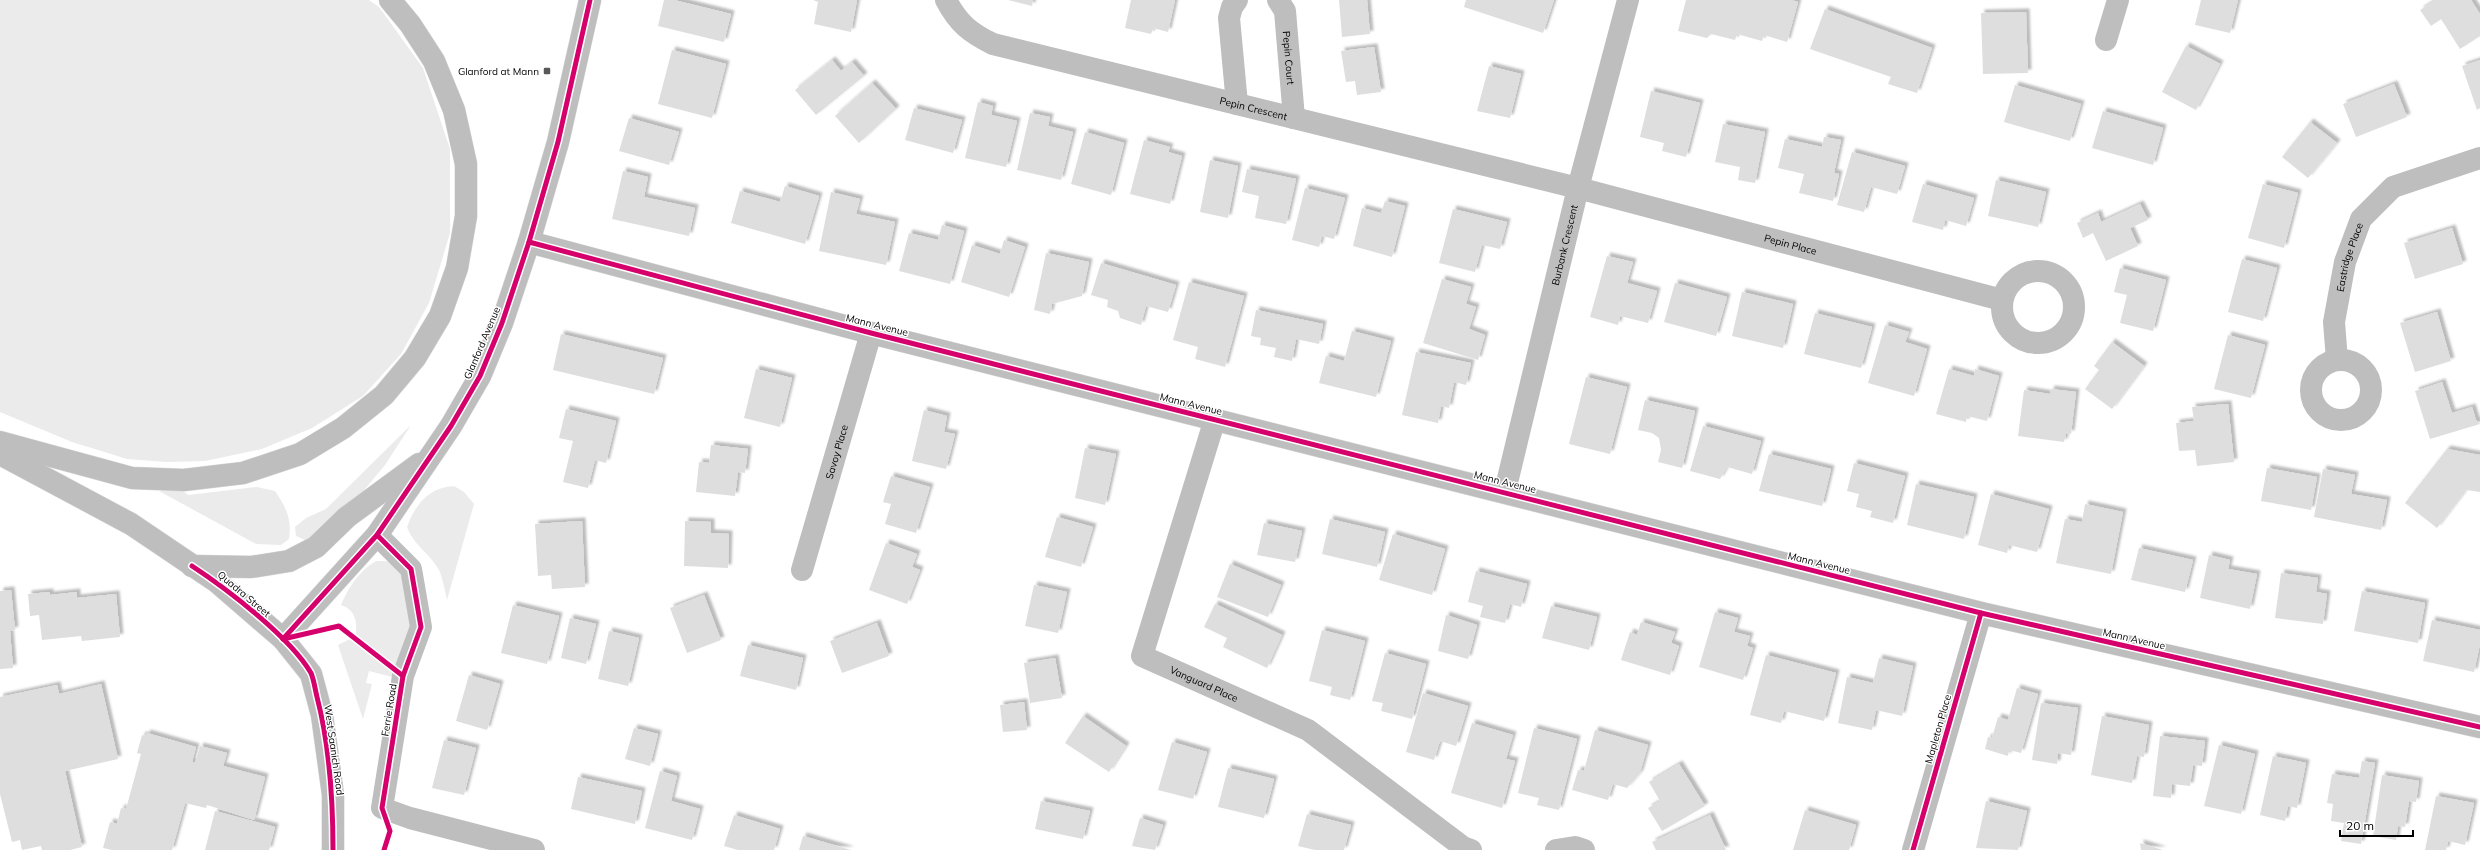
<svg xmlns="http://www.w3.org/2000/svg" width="2480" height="850" viewBox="0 0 2480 850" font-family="Mulish,sans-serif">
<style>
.green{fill:#ebebeb}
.building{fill:#dedede;filter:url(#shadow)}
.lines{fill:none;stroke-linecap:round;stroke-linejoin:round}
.major-casing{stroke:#dbdbdb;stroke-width:23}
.highway-casing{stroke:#dbdbdb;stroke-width:23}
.minor{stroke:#bebebe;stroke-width:22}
.major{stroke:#bebebe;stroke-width:22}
.highway{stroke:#bebebe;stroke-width:22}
.cycleway-casing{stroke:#fff;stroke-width:8}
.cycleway{stroke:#d6006c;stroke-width:5}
.poi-dot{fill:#595959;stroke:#fff;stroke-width:1.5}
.labels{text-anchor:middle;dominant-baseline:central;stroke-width:3;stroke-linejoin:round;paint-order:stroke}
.street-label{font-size:10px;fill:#000;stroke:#fff}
.poi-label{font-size:10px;fill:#000;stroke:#fff;text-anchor:end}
</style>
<defs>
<filter id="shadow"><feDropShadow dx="3.5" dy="-3.5" stdDeviation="1" flood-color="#0004"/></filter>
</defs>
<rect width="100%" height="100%" fill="#fff"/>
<g class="green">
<polygon points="0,0 369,0 379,7 423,68 450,149 450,233 429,303 401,354 363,396 312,428 262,449 205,461 166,462 127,459 72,442 0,412"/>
<polygon points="411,425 385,465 350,507 329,528 305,540 296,536 295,527 306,518 326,509"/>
<path d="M454 486 464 492 474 504 447 600C445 591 443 581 440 572 432 555 414 546 407 527 415 505 429 487 454 486Z"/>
<path d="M257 487 275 491C286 507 292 519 289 539L281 545 256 544 159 491 182 490 188 495Z"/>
<path d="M376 561H387L402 568 415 615 396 678 369 671 366 683 372 684 363 719 338 645 356 636C357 622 356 610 341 605 348 588 359 571 376 561Z"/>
</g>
<g class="building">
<polygon points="664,0 674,0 731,14 724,42 658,26"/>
<polygon points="813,0 857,0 851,32 814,24 818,2"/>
<polygon points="1008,0 1033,0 1032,6"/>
<polygon points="1131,0 1175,0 1168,32 1153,28 1151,34 1125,28"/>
<polygon points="1339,0 1367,0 1370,34 1342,37"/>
<polygon points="1466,0 1554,0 1543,33 1464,7"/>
<polygon points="1686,0 1791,0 1798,2 1787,42 1764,35 1762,41 1737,34 1735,40 1711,34 1707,38 1678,31"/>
<polygon points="2201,0 2238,0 2230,33 2195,25"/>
<polygon points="2436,0 2471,0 2480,14 2480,36 2460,49 2441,19 2431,26 2420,10"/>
<polygon points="1825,9 1932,48 1917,93 1888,84 1891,77 1810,49"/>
<polygon points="2026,12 2028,73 1983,74 1981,13"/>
<polygon points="2186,46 2220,64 2196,110 2162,92"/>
<polygon points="1374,47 1381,92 1357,95 1355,81 1346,82 1341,51"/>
<polygon points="672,50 726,64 712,118 658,104"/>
<polygon points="832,60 841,71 852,62 864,76 816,115 795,90"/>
<polygon points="2480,60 2480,108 2477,110 2462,66"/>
<polygon points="1489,66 1521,74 1510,118 1477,111"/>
<polygon points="872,83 896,109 859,143 835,116"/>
<polygon points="2394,84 2407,117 2356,137 2343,104"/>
<polygon points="2015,85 2081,104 2070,141 2004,122"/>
<polygon points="1651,91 1700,103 1686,157 1662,151 1664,143 1640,137"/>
<polygon points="978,102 993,106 991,115 1017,121 1006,167 965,158"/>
<polygon points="914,108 962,120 953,153 905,140"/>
<polygon points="2103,111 2163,128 2153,165 2092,148"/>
<polygon points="1030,113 1050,117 1048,126 1073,132 1061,180 1017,170"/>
<polygon points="629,118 679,132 669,165 619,151"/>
<polygon points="2310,122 2337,143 2308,178 2282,157"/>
<polygon points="1723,124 1765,132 1755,183 1738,180 1740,167 1715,162"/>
<polygon points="1085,132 1124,143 1111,195 1071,184"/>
<polygon points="1824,137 1841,140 1834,173 1839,174 1833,201 1799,193 1804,174 1778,168 1785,139 1822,147"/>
<polygon points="1144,140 1170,147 1168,152 1182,156 1170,204 1130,194"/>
<polygon points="1852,152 1905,166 1897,194 1871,187 1864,212 1837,205"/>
<polygon points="1210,160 1238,166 1228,218 1200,212"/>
<polygon points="1247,169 1296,179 1286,224 1255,218 1259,196 1242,192"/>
<polygon points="623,171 648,177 644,197 695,208 689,236 612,219"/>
<polygon points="1996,180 2046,192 2038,227 1988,216"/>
<polygon points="1923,184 1974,198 1966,226 1945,220 1943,230 1912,222"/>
<polygon points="2263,184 2298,193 2284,248 2248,238"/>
<polygon points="785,186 819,196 805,244 731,223 740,191 780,202"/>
<polygon points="1305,188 1345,198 1334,239 1322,236 1319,247 1292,240"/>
<polygon points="831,192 860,199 856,214 895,222 886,265 819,251"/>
<polygon points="1385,201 1405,206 1392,257 1353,246 1362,208 1381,213"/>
<polygon points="2140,204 2148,220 2130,228 2138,246 2106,261 2093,233 2083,238 2077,223 2098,213 2101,222"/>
<polygon points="1453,209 1507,222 1500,249 1482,245 1475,272 1439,263"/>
<polygon points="942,225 964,231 950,284 899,271 909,233 938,240"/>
<polygon points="2452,228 2463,264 2415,279 2404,243"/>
<polygon points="1004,240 1025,247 1009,297 961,282 972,245 1000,254"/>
<polygon points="1046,253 1089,262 1082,296 1052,304 1050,314 1034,310"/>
<polygon points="1607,256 1633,262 1627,283 1657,291 1648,323 1620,316 1618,325 1590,317"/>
<polygon points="2242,259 2277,268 2263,321 2228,312"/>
<polygon points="1101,263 1176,285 1168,312 1146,306 1141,325 1120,318 1118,311 1107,307 1108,300 1091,295"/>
<polygon points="2120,268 2166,280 2153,331 2120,323 2127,295 2114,292"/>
<polygon points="1442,279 1471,287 1466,304 1476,307 1469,329 1485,335 1478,360 1423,343"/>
<polygon points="1189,282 1244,296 1225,367 1195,359 1198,347 1173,340"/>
<polygon points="1675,283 1727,297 1716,336 1664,322"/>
<polygon points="1742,292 1793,304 1783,348 1732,336"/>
<polygon points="1256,310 1323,324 1319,344 1296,339 1292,361 1274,357 1276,348 1260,345 1261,338 1251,336"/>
<polygon points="2437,312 2451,361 2415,372 2400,323"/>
<polygon points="1815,313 1872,327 1861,368 1804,354"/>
<polygon points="1885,325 1909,332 1905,342 1927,349 1914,396 1868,383"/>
<polygon points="1352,331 1391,341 1376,397 1319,383 1326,356 1344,361"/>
<polygon points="561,334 663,358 654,394 553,370"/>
<polygon points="2228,335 2265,345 2251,398 2214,389"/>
<polygon points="2112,342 2144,366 2112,409 2085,389 2099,370 2094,366"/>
<polygon points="1416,352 1471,363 1466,385 1454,382 1449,408 1441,406 1438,423 1402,415"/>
<polygon points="756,369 792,378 780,427 744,418"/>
<polygon points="1949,369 1974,376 1975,369 1999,376 1987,421 1967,416 1966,422 1936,414"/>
<polygon points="1586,377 1627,387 1610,454 1569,444"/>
<polygon points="2442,382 2452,413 2472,407 2476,420 2480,424 2430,439 2415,391"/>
<polygon points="2051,389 2076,392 2071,434 2066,433 2064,442 2018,436 2024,390 2050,394"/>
<polygon points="1645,400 1695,411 1682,468 1658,462 1661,450 1659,438 1652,433 1638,430"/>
<polygon points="2228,404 2234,462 2197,466 2195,450 2179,451 2176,423 2194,421 2192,407"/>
<polygon points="566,409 616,421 606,463 595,460 588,488 563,482 573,441 559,438"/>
<polygon points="924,410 947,416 944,432 955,434 946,469 912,461"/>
<polygon points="1703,426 1761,441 1752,474 1727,467 1720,479 1690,471"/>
<polygon points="711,445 748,449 745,473 738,472 735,496 696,492 699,462 709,463"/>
<polygon points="1085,448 1116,454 1105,505 1075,498"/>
<polygon points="2447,449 2480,455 2480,492 2466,490 2437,528 2405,503"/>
<polygon points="1769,454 1831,469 1822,506 1759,491"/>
<polygon points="1854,463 1905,476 1893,523 1870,517 1872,511 1856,507 1859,494 1847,491"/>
<polygon points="2267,468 2317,477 2311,510 2261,501"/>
<polygon points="2323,469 2355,475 2351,494 2387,500 2381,530 2314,517"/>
<polygon points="891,476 930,487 916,533 885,524 891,504 883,502"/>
<polygon points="1916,484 1974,497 1964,539 1907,525"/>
<polygon points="1991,494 2049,509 2037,552 2009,545 2007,553 1978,545"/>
<polygon points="2085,504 2123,512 2111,574 2056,563 2065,519 2082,522"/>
<polygon points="1057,517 1093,527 1081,567 1045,557"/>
<polygon points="1330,519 1385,532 1377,567 1322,554"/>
<polygon points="582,521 585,587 552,589 551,575 538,576 535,524"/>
<polygon points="685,521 711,522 711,533 729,534 728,568 684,566"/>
<polygon points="1264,523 1302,531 1295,562 1257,555"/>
<polygon points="1393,534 1445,549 1432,595 1379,580"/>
<polygon points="886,543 917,554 912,567 920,570 907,604 869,590"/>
<polygon points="2139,548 2193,560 2185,592 2131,580"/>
<polygon points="2209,555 2230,560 2228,569 2257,574 2250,609 2200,598"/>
<polygon points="1230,564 1281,585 1268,617 1217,597"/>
<polygon points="1476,571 1527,584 1521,607 1510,604 1505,623 1480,617 1483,606 1468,602"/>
<polygon points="2281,573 2318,578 2316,592 2327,594 2323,624 2275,618"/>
<polygon points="1034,585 1067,592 1058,633 1025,626"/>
<polygon points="11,590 15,630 10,631 13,668 0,669 0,591"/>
<polygon points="2362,591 2425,603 2418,643 2354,631"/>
<polygon points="50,592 50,595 77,592 77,598 116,594 120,637 82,641 81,636 42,640 39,615 30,616 28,594"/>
<polygon points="704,595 721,640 687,653 670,608"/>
<polygon points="1215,604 1282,635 1267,668 1223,647 1227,638 1204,627"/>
<polygon points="513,605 559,616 547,664 501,653"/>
<polygon points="1551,606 1597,617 1589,650 1542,638"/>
<polygon points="1715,612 1738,618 1734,632 1750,636 1747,646 1753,648 1743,680 1699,667"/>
<polygon points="1446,615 1477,625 1468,659 1438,651"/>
<polygon points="570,618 596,624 586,664 561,658"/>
<polygon points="2432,620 2480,630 2480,644 2474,672 2423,661"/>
<polygon points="1641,622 1675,632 1671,643 1679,646 1670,675 1621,660 1630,632 1637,635"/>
<polygon points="877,623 889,656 842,673 830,641"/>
<polygon points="1322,630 1365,641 1350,700 1330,695 1332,687 1309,681"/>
<polygon points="609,631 639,638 628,686 598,679"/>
<polygon points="748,645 803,658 796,690 740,676"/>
<polygon points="1385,653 1426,664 1412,719 1381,711 1383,703 1372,701"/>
<polygon points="1766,655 1836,673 1824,721 1784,711 1781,723 1750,715"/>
<polygon points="1055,658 1062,698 1030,703 1024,663"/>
<polygon points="1879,658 1913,666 1902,716 1876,710 1872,730 1838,723 1847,677 1873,683"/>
<polygon points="469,675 500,684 487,730 456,721"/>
<polygon points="101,684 118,759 65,771 82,847 70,850 42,850 41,846 22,850 20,840 12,842 0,794 0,697 57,685 59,694"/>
<polygon points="2017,688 2038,694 2021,753 2009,750 2008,756 1985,749 1988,737 1992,738 1998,717 2008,720"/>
<polygon points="1423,693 1468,706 1456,746 1440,741 1434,760 1406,752"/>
<polygon points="1024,702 1027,730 1003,732 1000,705"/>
<polygon points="2041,703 2078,708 2071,755 2058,753 2057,764 2032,760"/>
<polygon points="1083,716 1126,746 1109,772 1065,743"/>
<polygon points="2102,716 2149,725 2144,757 2137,756 2132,783 2091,775"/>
<polygon points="1472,723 1513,735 1506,759 1515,761 1502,808 1451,793"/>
<polygon points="634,728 658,734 650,766 625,759"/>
<polygon points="1534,728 1577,739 1559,810 1537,805 1539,798 1518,793"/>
<polygon points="1595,730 1648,745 1640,773 1627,788 1613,784 1608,800 1572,790 1578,770 1584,771"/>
<polygon points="147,733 196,747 192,762 195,763 200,746 227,753 223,766 265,777 254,820 207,805 206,808 185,803 172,850 112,850 103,848 110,822 117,824 121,808 126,809 141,754 137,753 142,735 146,736"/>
<polygon points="2160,736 2205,741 2202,766 2193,765 2190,786 2172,784 2171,798 2153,796"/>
<polygon points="444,740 476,748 464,795 432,788"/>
<polygon points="1172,742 1207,752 1193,799 1158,790"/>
<polygon points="2219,745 2255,754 2241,814 2204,806"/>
<polygon points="2273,756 2306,763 2297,808 2288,806 2285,821 2260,815"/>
<polygon points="2362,761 2375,763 2361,844 2341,841 2344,823 2331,821 2333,804 2327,803 2332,774 2359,778"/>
<polygon points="1679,764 1705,806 1662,831 1648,808 1660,801 1649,782"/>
<polygon points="1228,768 1274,779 1264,818 1218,807"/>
<polygon points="660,771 677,776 671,801 700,809 692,840 645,828"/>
<polygon points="2382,775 2419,781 2416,802 2409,801 2405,827 2398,826 2396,840 2373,836"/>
<polygon points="578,777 642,791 635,824 571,809"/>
<polygon points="2436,796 2474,803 2465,845 2448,841 2446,850 2425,850"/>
<polygon points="1041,801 1090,811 1083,839 1035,829"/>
<polygon points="1986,801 2027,811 2018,850 1976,848"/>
<polygon points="1805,810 1856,825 1849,850 1793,850"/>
<polygon points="215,811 275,827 269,850 205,850"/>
<polygon points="1307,814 1351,825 1344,850 1315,850 1298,846"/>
<polygon points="734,815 780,829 774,850 738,850 724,846"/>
<polygon points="1710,815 1726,850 1656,850 1652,842"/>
<polygon points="1140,818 1163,825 1155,850 1132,846"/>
<polygon points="803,836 851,850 799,850"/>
<polygon points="2140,843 2163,850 2141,850"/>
</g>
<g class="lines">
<defs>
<g id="major">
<polyline points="529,242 871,333 1981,613 2480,727"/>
<polyline points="0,454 131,524 217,582 283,639 311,674 322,715 333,795 333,850"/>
<polyline points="192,566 251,567 289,561 316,547 347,517 419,464"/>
<polyline points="283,639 377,535 451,426 480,376 502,323 529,242 558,142 590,0"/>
</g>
<polyline id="highway" points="0,442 132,478 184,480 243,473 300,454 343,428 384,395 415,358 440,316 457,268 466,216 466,164 454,110 434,61 410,24 390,0"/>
</defs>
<use href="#major" class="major-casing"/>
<use href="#highway" class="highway-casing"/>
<g class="minor">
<path id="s1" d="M946 0C958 23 970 33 993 44L1578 188 2002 300"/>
<path id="s2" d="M1278 0 1285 11 1294 118"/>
<polyline points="2106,40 2118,0"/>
<polyline points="1237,104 1229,18 1232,7 1237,0"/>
<circle cx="2038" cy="307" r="36"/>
<path id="s3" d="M2337 360 2334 322 2345 262 2361 219 2393 187 2480 158"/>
<circle cx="2341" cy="390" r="30"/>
<path id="s4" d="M1215 419 1142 656 1308 730 1463 847 1471 850"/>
<path id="s5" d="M1505 491 1578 188 1628 0"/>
<polyline points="377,535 411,569 421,627 403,676 382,808 410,818 534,850"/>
<path id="s6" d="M802 570 871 333"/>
<polyline points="1556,850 1575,847 1584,850"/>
<polyline points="1913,850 1981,613"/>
</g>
<use href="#major" class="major"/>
<use href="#highway" class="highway"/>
<defs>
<g id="cycleway">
<polyline points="529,242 871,333 1981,613 2480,727"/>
<polyline points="377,535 411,569 421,627 403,676 382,808 390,831 384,850"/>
<path d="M192 566C227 589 290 637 311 673 314 680 315 689 317 697 330 747 333 799 333 850"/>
<polyline points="283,639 377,535 451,426 480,376 502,323 529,242 558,142 590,0"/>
<polyline points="283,639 339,626 403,676"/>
<polyline points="1913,850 1981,613"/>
</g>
</defs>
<use href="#cycleway" class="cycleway-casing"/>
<use href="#cycleway" class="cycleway"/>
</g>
<rect class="poi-dot" x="543" y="67" width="8" height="8" rx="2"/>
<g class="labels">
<g class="street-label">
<text stroke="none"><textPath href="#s2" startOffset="60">Pepin Court</textPath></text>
<text stroke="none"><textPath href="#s1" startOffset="334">Pepin Crescent</textPath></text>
<text stroke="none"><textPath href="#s1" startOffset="888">Pepin Place</textPath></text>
<text stroke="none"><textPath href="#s5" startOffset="253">Burbank Crescent</textPath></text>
<text stroke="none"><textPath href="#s3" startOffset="105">Eastridge Place</textPath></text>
<text transform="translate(877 325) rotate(14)">Mann Avenue</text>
<text transform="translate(482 343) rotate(-67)">Glanford Avenue</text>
<text transform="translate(1191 404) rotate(14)">Mann Avenue</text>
<text stroke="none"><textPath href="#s6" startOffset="123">Savoy Place</textPath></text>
<text transform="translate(1505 482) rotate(14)">Mann Avenue</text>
<text transform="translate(1819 563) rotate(14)">Mann Avenue</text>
<text transform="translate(244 594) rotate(40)">Quadra Street</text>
<text transform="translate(2134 639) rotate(13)">Mann Avenue</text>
<text stroke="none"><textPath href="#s4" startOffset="316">Vanguard Place</textPath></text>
<text transform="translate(389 710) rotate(-81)">Ferrie Road</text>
<text transform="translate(1938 729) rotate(-74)">Mapleton Place</text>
<text transform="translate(334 750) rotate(82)">West Saanich Road</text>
</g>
<g class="poi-label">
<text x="539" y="71">Glanford at Mann</text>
</g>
</g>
<path d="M2340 830v6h73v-6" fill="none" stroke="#000000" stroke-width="2"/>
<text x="2346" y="830" font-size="12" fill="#000000" stroke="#ffffff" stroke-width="3" paint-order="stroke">20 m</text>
</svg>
